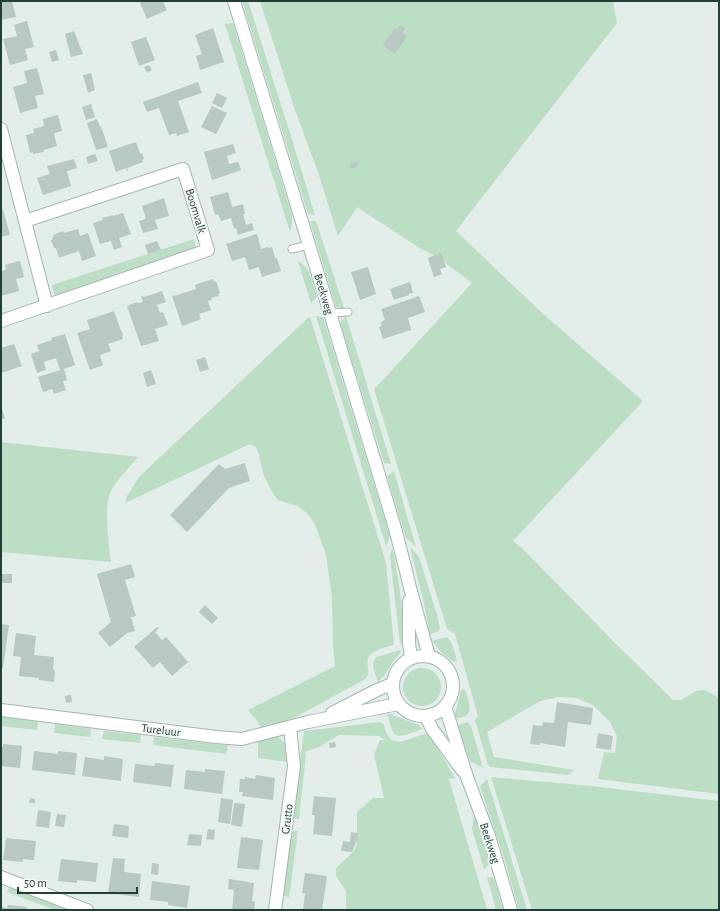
<svg xmlns="http://www.w3.org/2000/svg" width="720" height="911" viewBox="0 0 720 911" font-family="'Alegreya Sans',sans-serif">
<style>
.green{fill:#bcdec5}
.building{fill:#b8c8c2}
.lines{fill:none;stroke-linecap:round;stroke-linejoin:round}
.service-casing{stroke:#a5b5b0;stroke-width:9}
.minor-casing{stroke:#a5b5b0;stroke-width:14}
.secondary-casing{stroke:#a1b9b1;stroke-width:14}
.service{stroke:#fff;stroke-width:7}
.minor{stroke:#fff;stroke-width:12}
.secondary{stroke:#fff;stroke-width:12}
.labels{text-anchor:middle;dominant-baseline:central;stroke-width:4;stroke-linejoin:round;paint-order:stroke}
.street-label{font-size:12px;fill:#223f37;stroke:#f4f9f7}
</style>
<rect width="100%" height="100%" fill="#e3ede9"/>
<g class="green">
<polygon points="242,1 248,1 290,133 315,215 308,214"/>
<polygon points="260,1 613,1 617,23 456,231 541,312 643,401 513,541 523,549 615,643 673,700 681,700 696,691 705,690 719,698 719,794 598,779 604,752 615,753 617,736 610,722 594,706 577,698 559,697 540,701 487,732 494,757 574,770 568,775 490,767 488,765 475,720 478,716 455,634 447,629 374,389 382,381 472,283 439,258 418,247 357,207 338,236 318,172 295,110"/>
<polygon points="233,23 292,215 292,224 290,232 225,24"/>
<polygon points="310,221 316,221 344,308 336,307"/>
<polygon points="194,239 196,248 55,298 52,285"/>
<path d="M298 261C311 268 313 284 317 297L311 303Z"/>
<polygon points="316,316 323,317 390,536 386,546"/>
<polygon points="346,316 391,464 384,463 340,323"/>
<path d="M310 317 386 563 394 645C386 647 376 649 370 655 364 661 371 670 367 677 366 679 362 681 360 682L292 719 262 729 257 721 248 710 335 666 333 647 332 597 326 555 315 524 307 513 297 506 278 500 274 495 264 476 259 456 256 447 250 444 125 503 127 496 140 476 308 318Z"/>
<path d="M1 442 138 457C129 468 118 478 111 491 103 506 109 545 111 562L1 552Z"/>
<polygon points="394,471 416,547 406,538 387,476"/>
<polygon points="410,547 419,557 438,618 440,629 437,632 430,634 423,599"/>
<polygon points="392,549 394,554 401,599 404,641 403,643 400,644 390,556"/>
<path d="M447 637C453 644 455 652 457 661L453 662 439 650 432 641Z"/>
<path d="M400 650 401 652 392 663 384 676 378 682C376 674 369 664 377 657Z"/>
<circle cx="422" cy="687" r="19"/>
<path d="M465 689C469 703 477 719 454 718L461 690Z"/>
<path d="M387 713 419 725 422 728V729C415 731 397 741 393 732 390 726 389 719 387 713Z"/>
<polygon points="2,717 38,722 37,730 1,726"/>
<polygon points="380,722 384,725 386,732 391,740 400,742 425,734 429,734 455,778 449,779 487,910 346,910 346,891 336,876 336,868 354,851 357,844 357,812 373,798 384,798 374,755 380,740 385,740 379,736 339,735 319,747 305,752 306,755 299,819 295,819 293,816 304,731"/>
<polygon points="467,722 471,726 483,768 470,761 456,726"/>
<polygon points="55,724 91,729 90,737 54,733"/>
<polygon points="104,731 141,735 140,743 102,739"/>
<polygon points="276,735 286,744 288,762 258,758 258,741"/>
<polygon points="154,737 214,744 228,745 226,754 153,745"/>
<polygon points="491,777 591,786 719,801 719,910 532,910 514,851"/>
<polygon points="487,779 527,910 519,910 504,858 480,786"/>
<polygon points="474,814 490,864 484,869 472,829"/>
<polygon points="294,831 298,831 289,897 285,896 283,894 291,833"/>
<polygon points="487,877 494,878 503,910 496,910"/>
<polygon points="11,886 74,910 55,910 7,892 9,888"/>
</g>
<g class="building">
<polygon points="1,1 12,1 16,17 1,20"/>
<polygon points="144,1 163,1 167,10 147,19 140,3"/>
<polygon points="27,21 34,47 25,49 28,60 10,65 3,39 17,36 14,25"/>
<polygon points="400,25 405,28 402,33 407,36 395,54 383,45 395,28 397,29"/>
<polygon points="213,28 224,62 200,70 196,56 202,54 195,35"/>
<polygon points="74,31 83,54 71,57 65,34"/>
<polygon points="146,37 155,60 139,66 131,42"/>
<polygon points="56,50 59,60 52,62 49,52"/>
<polygon points="149,65 152,70 147,73 144,67"/>
<polygon points="37,68 44,94 35,96 38,108 20,113 13,87 27,83 24,71"/>
<polygon points="91,73 95,90 88,93 83,75"/>
<polygon points="198,82 202,93 178,101 189,132 177,136 176,133 169,135 159,108 147,112 143,102"/>
<polygon points="217,93 227,98 222,108 212,103"/>
<polygon points="91,104 95,117 86,120 82,107"/>
<polygon points="212,106 227,113 216,134 201,127"/>
<polygon points="58,115 62,131 54,133 57,146 44,150 44,152 33,154 33,152 30,153 26,135 34,133 33,129 44,126 43,119"/>
<polygon points="97,119 100,127 101,126 108,147 96,150 87,123"/>
<polygon points="136,142 140,153 142,153 144,159 142,160 143,162 127,168 128,171 127,171 126,168 116,172 109,151"/>
<polygon points="233,144 236,153 227,156 229,164 238,162 241,170 212,180 204,152"/>
<polygon points="95,154 98,161 88,164 86,157"/>
<polygon points="74,159 77,168 67,171 71,186 43,195 37,178 50,174 47,166"/>
<polygon points="356,161 359,165 352,169 349,165"/>
<polygon points="228,192 232,207 243,204 245,214 243,214 246,225 252,223 254,230 238,235 236,228 234,229 231,218 221,221 218,214 215,215 210,197"/>
<polygon points="164,198 169,216 155,220 158,229 143,233 139,221 146,219 142,206"/>
<polygon points="3,209 10,235 1,237 1,210"/>
<polygon points="123,213 131,234 119,238 122,247 114,250 111,241 100,244 93,223 103,220 102,218 113,215 113,216"/>
<polygon points="78,229 80,236 88,233 96,256 82,261 79,251 59,258 56,248 54,248 51,240 53,239 52,237 54,237 53,235 63,231 64,233"/>
<polygon points="257,234 261,249 268,247 269,248 272,247 275,258 277,258 281,271 262,277 259,267 249,270 245,257 232,261 226,244"/>
<polygon points="157,241 161,250 148,254 145,245"/>
<polygon points="441,253 446,267 440,269 442,274 434,277 428,258"/>
<polygon points="20,261 24,277 16,279 19,291 1,296 1,271 6,270 5,265"/>
<polygon points="368,267 376,294 360,300 351,272"/>
<polygon points="213,279 214,282 216,281 220,293 218,294 219,296 211,298 212,300 208,301 211,310 199,314 201,319 182,326 172,296 174,295 174,296 196,289 195,285 197,284"/>
<polygon points="410,282 413,293 409,294 409,295 394,300 390,289"/>
<polygon points="162,291 166,302 157,305 160,313 163,312 168,325 155,329 159,341 141,346 127,306 137,302 138,303 143,302 141,296 143,296 144,297"/>
<polygon points="419,296 425,312 408,318 411,330 383,339 379,327 382,326 381,322 385,320 381,309"/>
<polygon points="114,311 121,331 122,331 123,335 122,336 123,339 108,344 111,351 100,355 103,365 90,370 77,333 90,329 87,320"/>
<polygon points="65,334 75,365 64,369 67,380 63,381 66,390 54,394 52,389 43,392 38,377 60,370 56,358 44,362 46,370 37,373 31,354 39,351 37,345 52,340 51,338"/>
<polygon points="14,344 22,366 1,373 1,348"/>
<polygon points="205,357 209,369 200,372 196,360"/>
<polygon points="151,370 156,384 147,387 143,373"/>
<polygon points="1,406 5,418 1,420"/>
<polygon points="245,463 250,481 229,488 187,532 170,515 219,464 225,469"/>
<polygon points="131,564 135,577 125,580 136,616 131,617 135,631 127,633 110,647 98,633 111,622 97,574"/>
<rect x="1" y="574" width="11" height="9"/>
<polygon points="205,605 218,618 212,624 199,612"/>
<polygon points="1,624 9,625 3,668 1,668"/>
<polygon points="157,627 159,628 155,632 162,640 166,637 188,662 172,676 160,662 153,668 134,647"/>
<polygon points="16,633 36,636 34,655 54,657 53,670 55,671 54,682 39,680 39,678 19,676 21,657 13,656"/>
<polygon points="71,695 72,702 66,703 65,696"/>
<polygon points="557,702 593,708 591,725 568,722 565,747 540,743 540,745 530,744 533,725 542,726 543,722 554,723"/>
<polygon points="598,733 613,736 611,750 596,748"/>
<polygon points="335,742 336,747 330,748 329,743"/>
<polygon points="3,744 22,746 20,768 1,766 1,747 3,747"/>
<polygon points="34,751 58,754 58,751 77,753 75,775 32,770"/>
<polygon points="104,756 123,759 121,781 82,776 85,757 104,760"/>
<polygon points="155,763 174,765 171,787 133,782 135,764 154,766"/>
<polygon points="205,769 225,771 222,794 184,789 186,770 205,772"/>
<polygon points="256,775 275,778 273,800 242,796 243,792 239,792 240,779 245,779 245,777 255,779"/>
<polygon points="314,796 336,798 332,836 313,834 315,815 312,815"/>
<polygon points="30,798 35,799 35,803 29,803"/>
<polygon points="221,798 233,800 230,824 218,822"/>
<polygon points="234,803 245,804 242,827 231,825"/>
<polygon points="38,810 51,812 49,828 36,826"/>
<polygon points="57,814 66,815 64,827 55,826"/>
<polygon points="114,824 129,826 128,838 112,836"/>
<polygon points="208,829 215,830 214,840 206,839"/>
<polygon points="351,832 358,833 357,842 356,842 353,850 352,852 341,851 343,841 350,842"/>
<polygon points="189,834 202,835 201,846 187,845"/>
<polygon points="241,837 263,840 259,870 237,868"/>
<polygon points="6,838 36,841 34,860 23,859 22,862 3,860"/>
<polygon points="113,858 125,859 124,872 141,874 139,897 108,893"/>
<polygon points="61,859 98,863 96,882 77,880 77,883 58,881"/>
<polygon points="152,863 159,864 158,875 151,874"/>
<polygon points="305,873 327,876 322,910 303,910 305,893 302,893"/>
<polygon points="229,879 254,883 252,901 255,902 254,910 232,910 234,890 228,889"/>
<polygon points="152,881 190,886 187,908 168,905 168,902 150,900"/>
<polygon points="8,905 27,907 26,910 1,910 1,907 7,908"/>
</g>
<g class="lines">
<defs>
<g id="service">
<polyline points="292,249 309,245"/>
<polyline points="330,313 348,312"/>
</g>
<g id="minor">
<polyline points="1,129 47,306"/>
<polyline points="1,321 208,250 183,169 25,221"/>
<polyline points="1,710 216,737 242,739 308,722 398,704"/>
<polyline points="332,713 377,690 392,684"/>
<polyline points="1,877 87,910"/>
<polyline points="275,910 294,766 290,728"/>
</g>
<g id="secondary">
<polyline points="234,1 330,313 395,528 406,571 410,588 429,656"/>
<polyline points="409,601 409,643 411,658"/>
<circle cx="423" cy="686" r="30"/>
<polyline points="445,706 467,777 489,836 511,910"/>
<polyline points="426,716 432,729 462,770"/>
</g>
</defs>
<use href="#service" class="service-casing"/>
<use href="#minor" class="minor-casing"/>
<use href="#secondary" class="secondary-casing"/>
<use href="#service" class="service"/>
<use href="#minor" class="minor"/>
<use href="#secondary" class="secondary"/>
</g>
<g class="labels">
<g class="street-label">
<text transform="translate(196 211) rotate(73)">Boomvalk</text>
<text transform="translate(324 294) rotate(73)">Beekweg</text>
<text transform="translate(161 730) rotate(7)">Tureluur</text>
<text transform="translate(287 819) rotate(-83)">Grutto</text>
<text transform="translate(490 843) rotate(72)">Beekweg</text>
</g>
</g>
<rect width="720" height="911" fill="none" stroke="#223f37" stroke-width="4"/>
<path d="M18 887v6h119v-6" fill="none" stroke="#223f37" stroke-width="2"/>
<text x="24" y="887" font-size="12" fill="#223f37" stroke="#f4f9f7" stroke-width="3" paint-order="stroke">50 m</text>
</svg>
